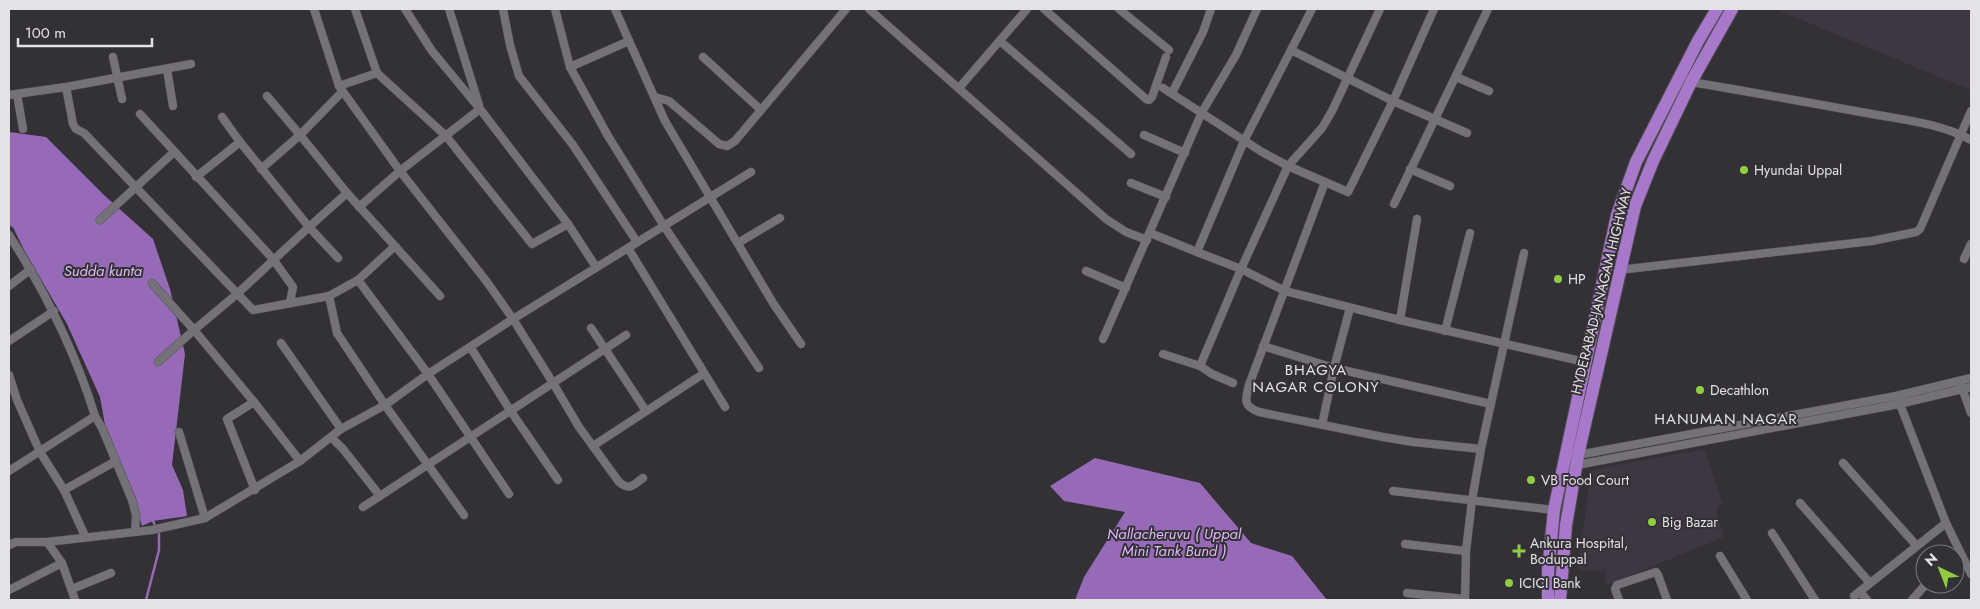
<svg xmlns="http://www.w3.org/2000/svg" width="1980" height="609" viewBox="0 0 1980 609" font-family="Jost,sans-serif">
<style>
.built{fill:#3d3742}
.water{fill:#976ab7}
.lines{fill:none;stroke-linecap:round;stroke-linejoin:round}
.stream{stroke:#976ab7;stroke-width:2.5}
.minor-casing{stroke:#504d52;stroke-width:9}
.trunk-casing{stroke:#504d52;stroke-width:14}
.minor{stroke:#757178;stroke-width:8}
.trunk{stroke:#a878ca;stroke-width:12}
.poi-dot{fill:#91cd40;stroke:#343136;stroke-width:2}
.labels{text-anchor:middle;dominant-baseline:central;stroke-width:4;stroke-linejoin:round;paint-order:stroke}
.poi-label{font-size:14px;fill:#e4e2e6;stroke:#343136;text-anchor:start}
.street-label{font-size:14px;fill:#e4e2e6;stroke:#343136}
.water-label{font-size:15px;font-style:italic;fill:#dbb8f6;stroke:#343136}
.neighbourhood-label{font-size:15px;letter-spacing:1px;fill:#e4e2e6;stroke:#343136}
</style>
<rect width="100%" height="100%" fill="#343136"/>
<g class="built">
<polygon points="1775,9 1971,9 1971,90"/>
<polygon points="1704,449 1723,504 1716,508 1724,537 1607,585 1605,571 1578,570 1591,470"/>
</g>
<g class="water">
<polygon points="9,132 46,137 104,195 153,239 170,289 185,354 172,465 183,490 187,516 153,521 142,526 129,483 105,425 100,397 67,324 24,250 9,219"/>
<polygon points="1095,458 1200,483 1251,543 1292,556 1327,600 1075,600 1084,577 1125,512 1064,501 1050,486"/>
</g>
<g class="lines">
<g class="stream">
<polyline points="9,219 12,226"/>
<polyline points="146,600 159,550 159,534 153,521"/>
</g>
<defs>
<g id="minor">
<polyline points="314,9 339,86 377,73 446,136 532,244 568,224"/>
<polyline points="355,9 377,73"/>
<polyline points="405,9 432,51 480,109"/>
<polyline points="449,9 479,105"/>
<polyline points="503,9 510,45 519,76 573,145 637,242"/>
<polyline points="555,9 570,67 608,136 664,226 759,368"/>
<polyline points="615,9 629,41"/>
<polyline points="869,9 1106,219 1126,232 1147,240"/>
<polyline points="1044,9 1146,99 1149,100 1152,97 1166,57"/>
<polyline points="1119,9 1169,50"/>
<polyline points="1000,41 1131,154"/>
<polyline points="1291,50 1312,9"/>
<polyline points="113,57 122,99"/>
<polyline points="703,57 761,110"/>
<polyline points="570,67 629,41 665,121 773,303 801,344"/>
<polyline points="167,69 173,106"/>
<polyline points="1456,77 1489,91"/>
<path d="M1691 82C1751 92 1811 103 1872 114 1905 120 1942 124 1971 140"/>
<polyline points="339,86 400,171 487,282 513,319 553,383 363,507"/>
<polyline points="66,87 73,124 76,129 84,133 253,310 329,296 358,280 395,246"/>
<polyline points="959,88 1027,9"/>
<polyline points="1163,88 1262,152 1288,166 1348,192 1393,101 1434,9"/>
<polyline points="1172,93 1203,32 1211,9"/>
<polyline points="17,94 23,129"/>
<polyline points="9,95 66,87 191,64"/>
<polyline points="267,96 300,135 342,92"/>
<polyline points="655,97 669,101 719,144 727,146 735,141 846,9"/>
<polyline points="140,114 273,259 293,287 290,303"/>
<polyline points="222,117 240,142 309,227 237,294 194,330 254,402 300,461"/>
<polyline points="1467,133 1393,101 1291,50 1244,141 1197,252 1241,269 1285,291 1400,320 1585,362"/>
<polyline points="1144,135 1185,153"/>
<polyline points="261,169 300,135 347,193 440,296"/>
<polyline points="1410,169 1450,186"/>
<polyline points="196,177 240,142"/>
<path d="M1325 182 1249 385C1245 400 1243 406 1259 412L1383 437 1413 442 1481 449"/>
<polyline points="1131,183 1166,197"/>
<polyline points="1394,204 1488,9"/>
<polyline points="359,207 400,171 480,109 568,224 596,267"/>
<polyline points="100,220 174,152"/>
<polyline points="1150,233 1197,252"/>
<path d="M9 235C45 291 75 351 95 416L9 471"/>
<polyline points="738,243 780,218"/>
<polyline points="628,248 725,407"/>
<polyline points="338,258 309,227 347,193"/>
<polyline points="1964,259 1971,244"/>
<polyline points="1619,270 1872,241 1916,232 1920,229 1971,111"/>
<polyline points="1086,271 1126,288"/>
<polyline points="358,280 428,374 509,494"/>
<polyline points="152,283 194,330 158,362"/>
<polyline points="9,286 31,269"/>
<polyline points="329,296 337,333 385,405 464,515"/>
<polyline points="1400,320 1417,219"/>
<polyline points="591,328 605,349 626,335"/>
<polyline points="1445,331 1470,233"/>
<polyline points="1103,339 1202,112 1236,55 1257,9"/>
<polyline points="9,341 54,311"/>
<polyline points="281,343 341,429"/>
<polyline points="1263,346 1334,368 1491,404"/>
<polyline points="471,348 510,410 558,480"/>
<polyline points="1163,354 1200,366"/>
<polyline points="9,375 17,400 40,452 64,490 85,536"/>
<polyline points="1233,383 1212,374 1200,366 1241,269 1288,166 1322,128 1332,111 1380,9"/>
<polyline points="1961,385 1971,413"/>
<polyline points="1898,399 1946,523 1971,574"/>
<polyline points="254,402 227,419 255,490"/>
<polyline points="95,416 102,428 132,500 136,515 135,532"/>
<polyline points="1322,425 1334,368 1350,308"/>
<polyline points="179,432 205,518"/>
<polyline points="331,437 343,449 380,496"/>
<polyline points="593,446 703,374"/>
<polyline points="1578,455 1896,396 1971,378"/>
<polyline points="1843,463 1916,545"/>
<polyline points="1577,465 1899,404 1971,387"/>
<path d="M643 478C633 485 630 491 619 482L579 427 553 383 605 349 646 411"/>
<polyline points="64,490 116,461"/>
<polyline points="1393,491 1554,510"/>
<polyline points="1800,503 1870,583"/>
<polyline points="1772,533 1815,600"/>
<polyline points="47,542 62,563 75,600"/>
<polyline points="1405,544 1466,551"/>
<polyline points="9,545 16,542 47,542 152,530 205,518 300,461 341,429 385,405 428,374 513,319 751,172"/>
<polyline points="1720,556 1747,600"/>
<polyline points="72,589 111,573"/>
<polyline points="9,590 62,563"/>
<polyline points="1860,592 1867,600"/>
<polyline points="1407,593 1465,599"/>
<polyline points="1854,596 1946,523"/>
<polyline points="1465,600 1466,551 1472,500 1481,449 1524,253"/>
<polyline points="1619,600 1615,589 1617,585 1656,572 1658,575 1667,600"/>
<polyline points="1912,600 1926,584"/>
</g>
<g id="trunk">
<polyline points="1548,600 1548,571 1554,510 1617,215 1636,162 1698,41 1717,9"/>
<polyline points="1560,600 1566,525 1578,455 1635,206 1653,161 1691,82 1732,9"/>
</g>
</defs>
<use href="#minor" class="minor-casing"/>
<use href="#trunk" class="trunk-casing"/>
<use href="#minor" class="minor"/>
<use href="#trunk" class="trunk"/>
</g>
<g class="poi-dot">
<circle cx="1744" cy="170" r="5"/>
<circle cx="1558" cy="279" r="5"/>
<circle cx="1700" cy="390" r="5"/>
<circle cx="1531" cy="480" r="5"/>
<circle cx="1652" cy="522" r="5"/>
<path d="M1516.5 543.5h5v5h5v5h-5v5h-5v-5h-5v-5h5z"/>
<circle cx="1509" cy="583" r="5"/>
</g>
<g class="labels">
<g class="poi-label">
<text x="1754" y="170">Hyundai Uppal</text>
<text x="1568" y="279">HP</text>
<text x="1710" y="390">Decathlon</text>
<text x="1541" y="480">VB Food Court</text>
<text x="1662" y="522">Big Bazar</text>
<text x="1530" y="543">Ankura Hospital,<tspan x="1530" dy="16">Boduppal</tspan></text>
<text x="1519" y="583">ICICI Bank</text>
</g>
<g class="street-label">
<text transform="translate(1601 291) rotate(-76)">HYDERABAD-JANAGAM HIGHWAY</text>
</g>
<g class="water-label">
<text x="103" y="271">Sudda kunta</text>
<text x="1174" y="534">Nallacheruvu ( Uppal<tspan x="1174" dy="17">Mini Tank Bund )</tspan></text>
</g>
<g class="neighbourhood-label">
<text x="1316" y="370">BHAGYA<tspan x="1316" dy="17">NAGAR COLONY</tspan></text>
<text x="1726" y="419">HANUMAN NAGAR</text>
</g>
</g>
<rect width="1980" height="609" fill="none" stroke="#e4e2e6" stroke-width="20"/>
<g transform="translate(1940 569) rotate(317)"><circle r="24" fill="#343136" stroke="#7a787c"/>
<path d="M0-4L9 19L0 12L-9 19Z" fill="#91cd40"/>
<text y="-8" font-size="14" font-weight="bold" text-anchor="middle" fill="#e4e2e6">N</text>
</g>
<path d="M18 38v8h134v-8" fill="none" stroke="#e4e2e6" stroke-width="2.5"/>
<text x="25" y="38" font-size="15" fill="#e4e2e6" stroke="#343136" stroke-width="4" paint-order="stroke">100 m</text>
</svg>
